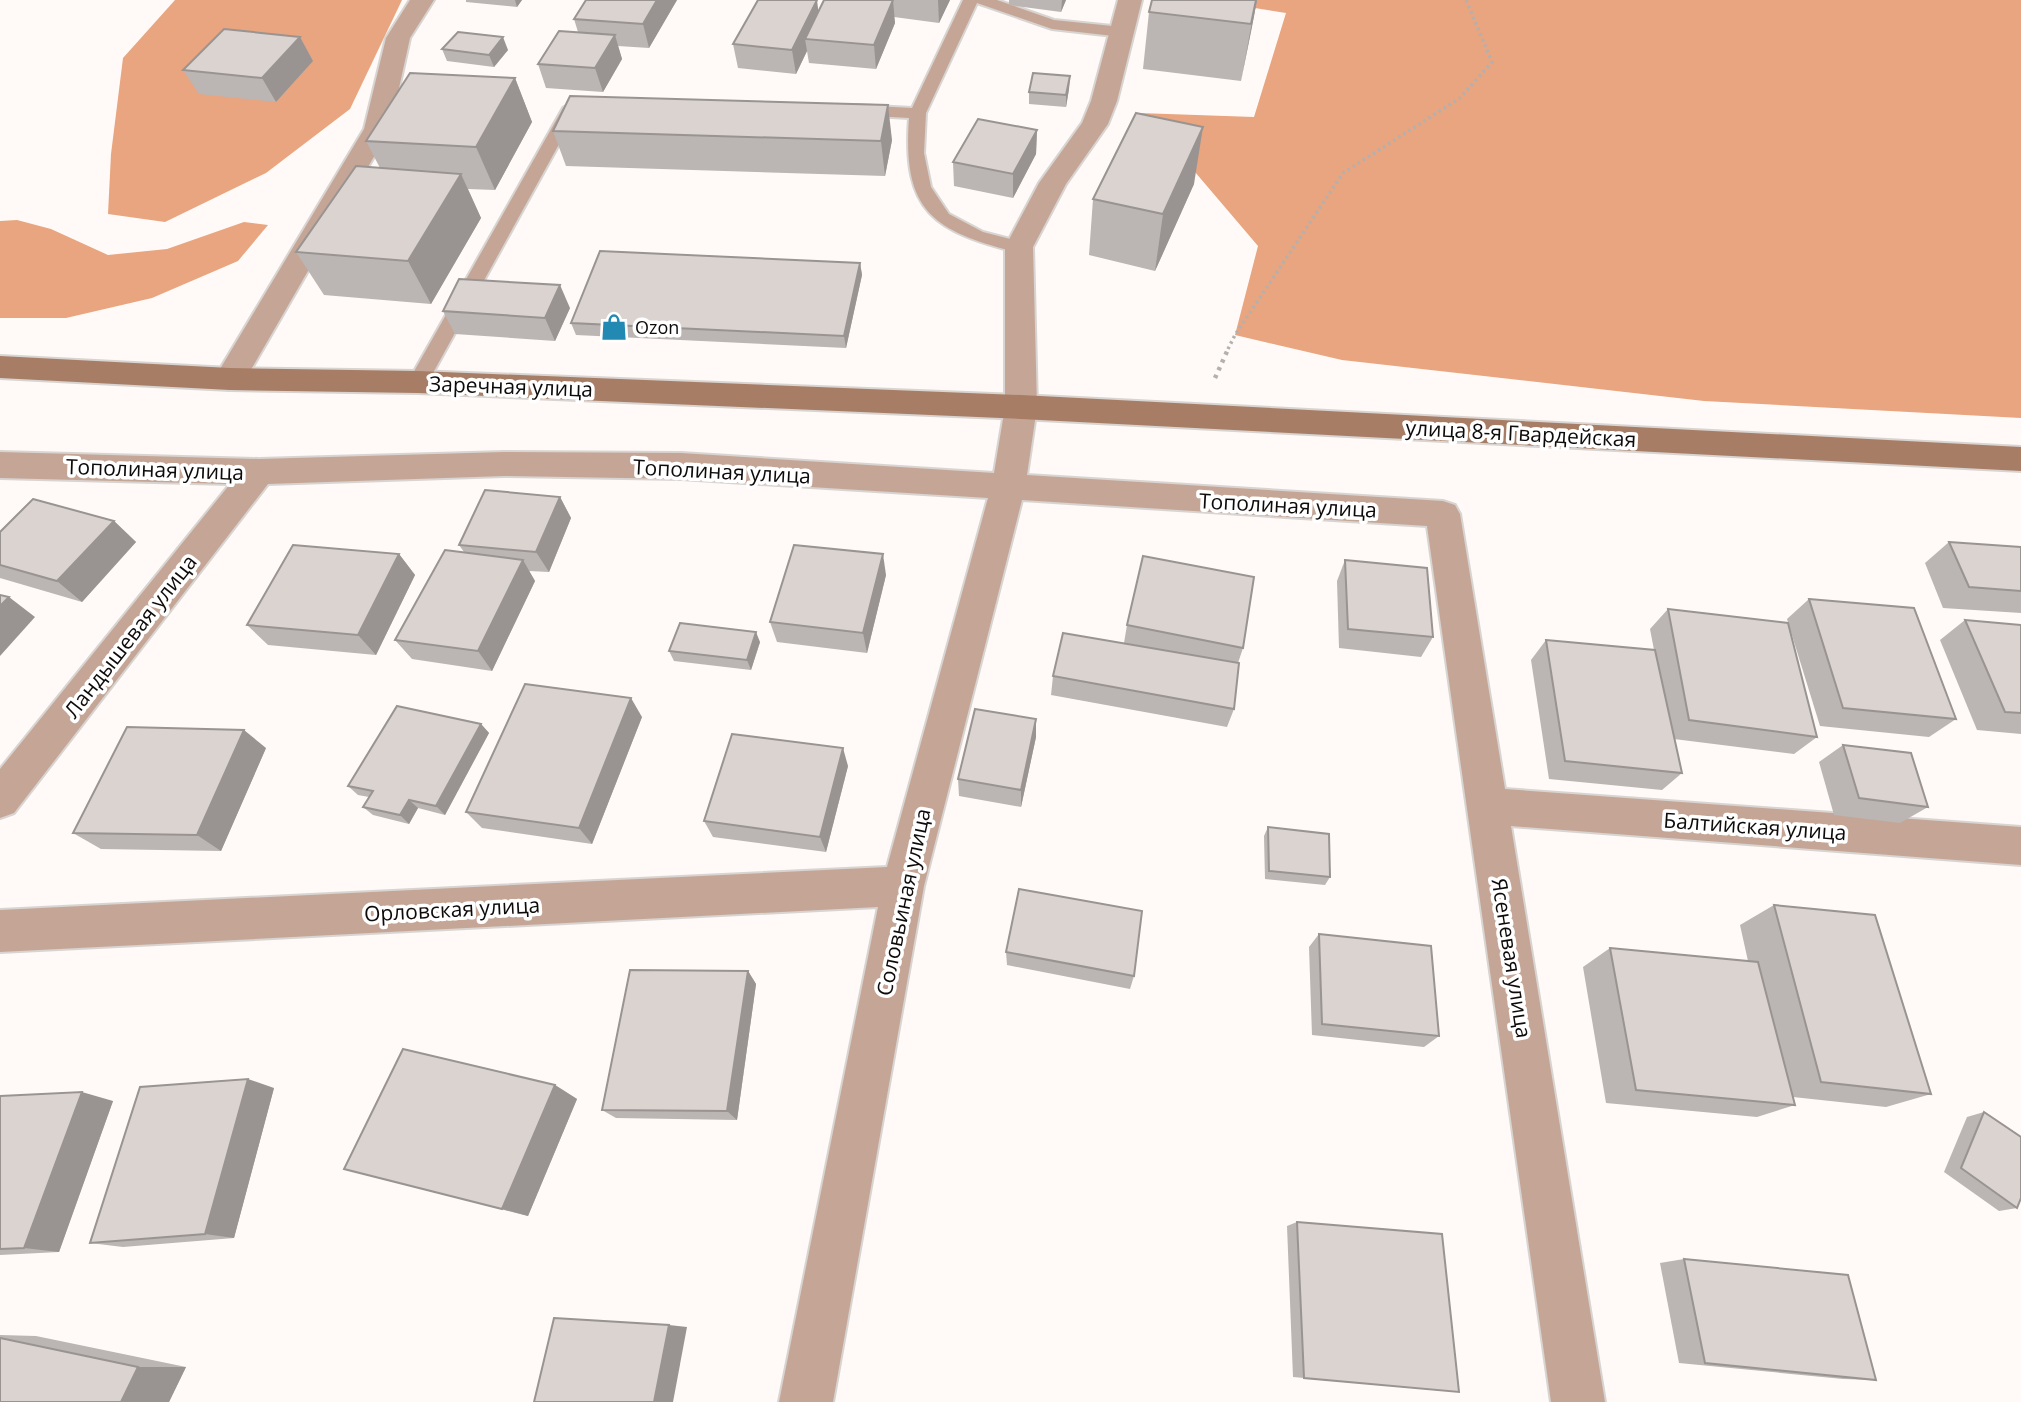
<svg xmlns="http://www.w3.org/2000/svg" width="2021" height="1402" viewBox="0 0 2021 1402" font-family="'Open Sans',sans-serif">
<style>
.forest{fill:#e8a57f}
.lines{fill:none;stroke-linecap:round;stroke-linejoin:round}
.lane-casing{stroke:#d8d4d1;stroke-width:4}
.street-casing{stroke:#d8d4d1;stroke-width:4}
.secondary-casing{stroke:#d8d4d1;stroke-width:4}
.path-far1{stroke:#b4b0ae;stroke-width:3.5;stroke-dasharray:2.5 3.5;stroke-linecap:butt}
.path{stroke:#b4b0ae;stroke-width:4.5;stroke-dasharray:3.5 5;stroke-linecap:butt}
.lane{fill:#c5a696;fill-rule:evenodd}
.street{fill:#c5a696;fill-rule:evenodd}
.secondary{fill:#a87d65;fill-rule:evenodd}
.wall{fill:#bbb5b3}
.shaded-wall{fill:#999492}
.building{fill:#dad3d0;stroke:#999492;stroke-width:2}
.labels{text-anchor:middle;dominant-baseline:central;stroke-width:7;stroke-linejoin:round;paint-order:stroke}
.far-poi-label{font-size:18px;fill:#0d0b0a;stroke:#fff;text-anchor:start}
.street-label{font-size:21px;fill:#0d0b0a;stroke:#fff}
</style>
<rect width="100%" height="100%" fill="#fffaf7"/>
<g class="forest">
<polygon points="175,0 402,0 350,109 266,173 165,222 108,214 111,154 123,58"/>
<polygon points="1205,0 2021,0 2021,418 1704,401 1342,360 1235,335 1258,246 1195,172 1113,162 1139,113 1254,117 1286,13"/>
<polygon points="17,220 51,229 108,255 167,249 244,222 268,225 238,261 152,298 66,318 0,318 0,221"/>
</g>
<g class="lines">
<defs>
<g id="lane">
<path d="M963 0H997L1054 20 1122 27 1130 32 1122 37 1052 29 977 3 926 113 924 153 931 187 949 214 983 232 1026 243 1028 247 1026 251 1019 253C934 231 902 213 909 118L856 115 848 110 856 105 912 108Z"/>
<polygon points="571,103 579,108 428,382 425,387 411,387 408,382 563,108"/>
</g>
<g id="street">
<polygon points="410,0 434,0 410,38 390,129 241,387 230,390 219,387 214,379 364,129 386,38"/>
<polygon points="1118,0 1142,0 1117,101 1108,124 1066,184 1033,247 1037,407 1027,475 1443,501 1455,505 1460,514 1505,789 2021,827 2021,865 1511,826 1605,1402 1551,1402 1427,526 1022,500 924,886 833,1402 779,1402 878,907 0,952 0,910 887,867 988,498 681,479 504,476 268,484 14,813 0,818 0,769 230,484 0,478 0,452 259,459 504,452 681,453 994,473 1005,407 1005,247 1039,183 1082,123 1091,101"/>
</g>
<polygon id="secondary" points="0,356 230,368 418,371 1021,395 2021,447 2021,471 1021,419 418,393 230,390 0,378"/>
</defs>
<use href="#lane" class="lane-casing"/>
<use href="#street" class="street-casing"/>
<use href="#secondary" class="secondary-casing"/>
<polyline class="path-far1" points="1228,349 1235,335 1343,173 1460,98 1492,62 1466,0"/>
<polyline class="path" points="1215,378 1229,347"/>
<use href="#lane" class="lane"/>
<use href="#street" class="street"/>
<use href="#secondary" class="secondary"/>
</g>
<g class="wall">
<polygon points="466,0 522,0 517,7 466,2"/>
<polygon points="586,0 677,0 649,48 618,46 622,59 603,92 546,88 538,64 578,32 574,19"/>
<polygon points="824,0 950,0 939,23 894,17 895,23 876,69 809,63 807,51 796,74 738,68 733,44 819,11"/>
<polygon points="1009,0 1066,0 1061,12 1009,5"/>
<polygon points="1152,0 1257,0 1241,81 1143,69 1149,12"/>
<polygon points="300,37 313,61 276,102 199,94 183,70"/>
<polygon points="442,49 508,50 494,67 447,61"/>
<polygon points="1070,76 1069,89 1066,107 1029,104 1029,92"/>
<polygon points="515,78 532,122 495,190 468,189 481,218 431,304 324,295 296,252 380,168 366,141"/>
<polygon points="1037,130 1036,154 1013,198 954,186 953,162"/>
<polygon points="553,131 892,140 885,176 566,166"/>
<polygon points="1194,184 1155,271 1089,255 1093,199"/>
<polygon points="860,263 862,275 846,348 576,335 571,323"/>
<polygon points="570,308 555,341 455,334 443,311"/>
<polygon points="560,497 571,518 549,572 529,571 535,581 492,671 412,659 395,640 464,552 459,545"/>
<polygon points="114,521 136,542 82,602 0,578 0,532"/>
<polygon points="1949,542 2021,547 2021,613 1943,608 1925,563"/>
<polygon points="399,554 415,575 376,655 268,645 247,625"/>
<polygon points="1345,560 1433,637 1421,657 1339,648 1337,581"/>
<polygon points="886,575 867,653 777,642 770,622"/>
<polygon points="1809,599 1956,719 1929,737 1820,726 1787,619"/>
<polygon points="1668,609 1817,737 1794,754 1674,739 1682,773 1662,790 1549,779 1531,660 1546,640 1654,650 1650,629"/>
<polygon points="1965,620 2021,625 2021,734 1977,730 1940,640"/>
<polygon points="1127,625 1243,648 1238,663 1234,709 1227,727 1051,695 1053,676 1124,643"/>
<polygon points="760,642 751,670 674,661 669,651"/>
<polygon points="642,717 592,844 482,828 466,812"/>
<polygon points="481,724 489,733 445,815 418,808 409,824 373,815 363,807 369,797 358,795 348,786"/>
<polygon points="1036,737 1021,807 959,796 958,779"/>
<polygon points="1843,745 1928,807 1900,823 1834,815 1819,762"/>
<polygon points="266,748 221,851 101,849 73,833"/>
<polygon points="848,766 826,852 713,837 704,821"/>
<polygon points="1268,827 1330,877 1325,885 1265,879 1264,836"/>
<polygon points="1774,905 1931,1094 1886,1107 1793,1097 1795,1105 1757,1117 1606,1103 1583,967 1610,948 1748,961 1740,925"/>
<polygon points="1319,934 1439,1036 1424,1047 1312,1035 1309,947"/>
<polygon points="1006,952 1134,976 1130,989 1007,965"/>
<polygon points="748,971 756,984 737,1120 616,1118 602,1110"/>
<polygon points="555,1085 577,1099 528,1216 378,1178 344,1169"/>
<polygon points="274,1088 234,1238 123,1247 90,1243"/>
<polygon points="0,1096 113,1101 59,1252 0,1255"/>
<polygon points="1984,1112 2017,1208 1999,1211 1944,1172 1967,1117"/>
<polygon points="1297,1222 1459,1392 1293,1377 1287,1226"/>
<polygon points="1684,1259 1876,1380 1843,1379 1679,1363 1660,1263"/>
<polygon points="0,1335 36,1336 186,1367 169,1402 0,1402"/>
</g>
<g class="shaded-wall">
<polygon points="515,0 522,0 517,7"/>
<polygon points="657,0 677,0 649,48 643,24"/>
<polygon points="817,0 820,24 805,39 807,51 796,74 792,50"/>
<polygon points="893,0 895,23 876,69 874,45"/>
<polygon points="938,0 950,0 939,23"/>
<polygon points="1062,0 1066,0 1061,12"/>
<polygon points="1256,0 1257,0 1252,27 1241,81"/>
<polygon points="615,35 622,59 603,92 595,68"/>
<polygon points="300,37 313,61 276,102 262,78"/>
<polygon points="503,37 508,50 494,67 489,55"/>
<polygon points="1070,76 1069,89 1066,107 1066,95"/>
<polygon points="515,78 532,122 495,190 476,147"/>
<polygon points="888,105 892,140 885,176 881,141"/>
<polygon points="1203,127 1194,184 1155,271 1163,214"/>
<polygon points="1037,130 1036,154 1013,198 1013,174"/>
<polygon points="461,174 481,218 431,304 408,261"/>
<polygon points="860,263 862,275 846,348 844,336"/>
<polygon points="560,285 570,308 555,341 545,318"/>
<polygon points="560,497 571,518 549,572 536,552"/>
<polygon points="114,521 136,542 82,602 57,581"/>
<polygon points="399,554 415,575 376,655 358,635"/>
<polygon points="883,554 886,575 867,653 863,633"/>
<polygon points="523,560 535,581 492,671 478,651"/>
<polygon points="9,597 35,617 0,656 0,606"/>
<polygon points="756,632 760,642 751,670 747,660"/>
<polygon points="631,698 642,717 592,844 579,828"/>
<polygon points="1036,719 1036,737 1021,807 1021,790"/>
<polygon points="481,724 489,733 445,815 436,806"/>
<polygon points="244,730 266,748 221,851 197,835"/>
<polygon points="843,748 848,766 826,852 820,837"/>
<polygon points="409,800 418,808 409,824 400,815"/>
<polygon points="748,971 756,984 737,1120 727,1111"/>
<polygon points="248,1079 274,1088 234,1238 205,1234"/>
<polygon points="555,1085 577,1099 528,1216 502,1209"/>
<polygon points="82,1092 113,1101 59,1252 24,1248"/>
<polygon points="669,1325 687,1327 673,1402 654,1402"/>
<polygon points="138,1367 186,1367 169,1402 121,1402"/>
</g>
<g class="building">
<polygon points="586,0 657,0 643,24 574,19"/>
<polygon points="758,0 817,0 792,50 733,44"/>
<polygon points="824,0 893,0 874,45 805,39"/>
<polygon points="1152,0 1256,0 1251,24 1149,12"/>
<polygon points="224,29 300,37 262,78 183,70"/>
<polygon points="559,31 615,35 595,68 538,64"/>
<polygon points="458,32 503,37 489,55 442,49"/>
<polygon points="410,73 515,78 476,147 366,141"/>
<polygon points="1033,73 1070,76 1066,95 1029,92"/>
<polygon points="570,96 888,105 881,141 553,131"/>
<polygon points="1136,113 1203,127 1163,214 1093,199"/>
<polygon points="978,119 1037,130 1013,174 953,162"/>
<polygon points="356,166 461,174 408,261 296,252"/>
<polygon points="600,251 860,263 844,336 571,323"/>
<polygon points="459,279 560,285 545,318 443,311"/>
<polygon points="485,490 560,497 536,552 459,545"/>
<polygon points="33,499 114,521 57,581 0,565 0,532"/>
<polygon points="1949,542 2021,547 2021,591 1969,587"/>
<polygon points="293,545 399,554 358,635 247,625"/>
<polygon points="794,545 883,554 863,633 770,622"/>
<polygon points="445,550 523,560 478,651 395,640"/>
<polygon points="1143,556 1254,577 1243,648 1127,625"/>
<polygon points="1345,560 1427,568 1433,637 1348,629"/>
<polygon points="0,595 9,597 0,606"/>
<polygon points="1809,599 1914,608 1956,719 1843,708"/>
<polygon points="1668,609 1788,623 1817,737 1689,720"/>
<polygon points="1965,620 2021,625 2021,713 2005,712"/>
<polygon points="680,623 756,632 747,660 669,651"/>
<polygon points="1063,633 1239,663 1234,709 1053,676"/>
<polygon points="1546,640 1655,650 1682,773 1565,761"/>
<polygon points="525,684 631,698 579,828 466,812"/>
<polygon points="397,706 481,724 436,806 409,800 400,815 363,807 373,791 348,786"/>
<polygon points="975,709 1036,719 1021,790 958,779"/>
<polygon points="127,727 244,730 197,835 73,833"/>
<polygon points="732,734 843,748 820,837 704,821"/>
<polygon points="1843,745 1911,753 1928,807 1859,798"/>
<polygon points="1268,827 1329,834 1330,877 1269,871"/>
<polygon points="1019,889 1142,911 1134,976 1006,952"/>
<polygon points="1774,905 1875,915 1931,1094 1821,1082"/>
<polygon points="1319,934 1431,946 1439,1036 1322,1024"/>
<polygon points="1610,948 1758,962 1795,1105 1636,1090"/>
<polygon points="630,970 748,971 727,1111 602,1110"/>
<polygon points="403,1049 555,1085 502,1209 344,1169"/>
<polygon points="248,1079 205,1234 90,1243 140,1087"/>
<polygon points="82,1092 24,1248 0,1249 0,1096"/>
<polygon points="1984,1112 2021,1137 2021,1198 2017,1208 1961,1168"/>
<polygon points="1297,1222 1442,1234 1459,1392 1304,1378"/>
<polygon points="1684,1259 1848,1275 1876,1380 1705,1363"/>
<polygon points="554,1318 669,1325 654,1402 534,1402"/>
<polygon points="0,1338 138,1367 121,1402 0,1402"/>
</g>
<defs>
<symbol id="shop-bare" viewBox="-9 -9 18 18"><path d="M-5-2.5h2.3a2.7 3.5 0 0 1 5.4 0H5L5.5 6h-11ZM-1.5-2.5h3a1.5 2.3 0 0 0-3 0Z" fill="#2289b2" stroke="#fff" stroke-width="2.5" paint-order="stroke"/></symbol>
</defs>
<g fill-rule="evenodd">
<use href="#shop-bare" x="595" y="308" width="38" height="38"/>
</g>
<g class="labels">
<g class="far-poi-label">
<text x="635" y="327">Ozon</text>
</g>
<g class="street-label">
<text transform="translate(511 386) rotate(2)">Заречная улица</text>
<text transform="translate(1521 433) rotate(3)">улица 8-я Гвардейская</text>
<text transform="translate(155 469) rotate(2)">Тополиная улица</text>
<text transform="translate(722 471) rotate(3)">Тополиная улица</text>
<text transform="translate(1288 505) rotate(3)">Тополиная улица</text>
<text transform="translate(130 636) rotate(-52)">Ландышевая улица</text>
<text transform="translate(1755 826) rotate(4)">Балтийская улица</text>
<text transform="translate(903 902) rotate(-78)">Соловьиная улица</text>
<text transform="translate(452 909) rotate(-3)">Орловская улица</text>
<text transform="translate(1512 958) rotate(81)">Ясеневая улица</text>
</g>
</g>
</svg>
